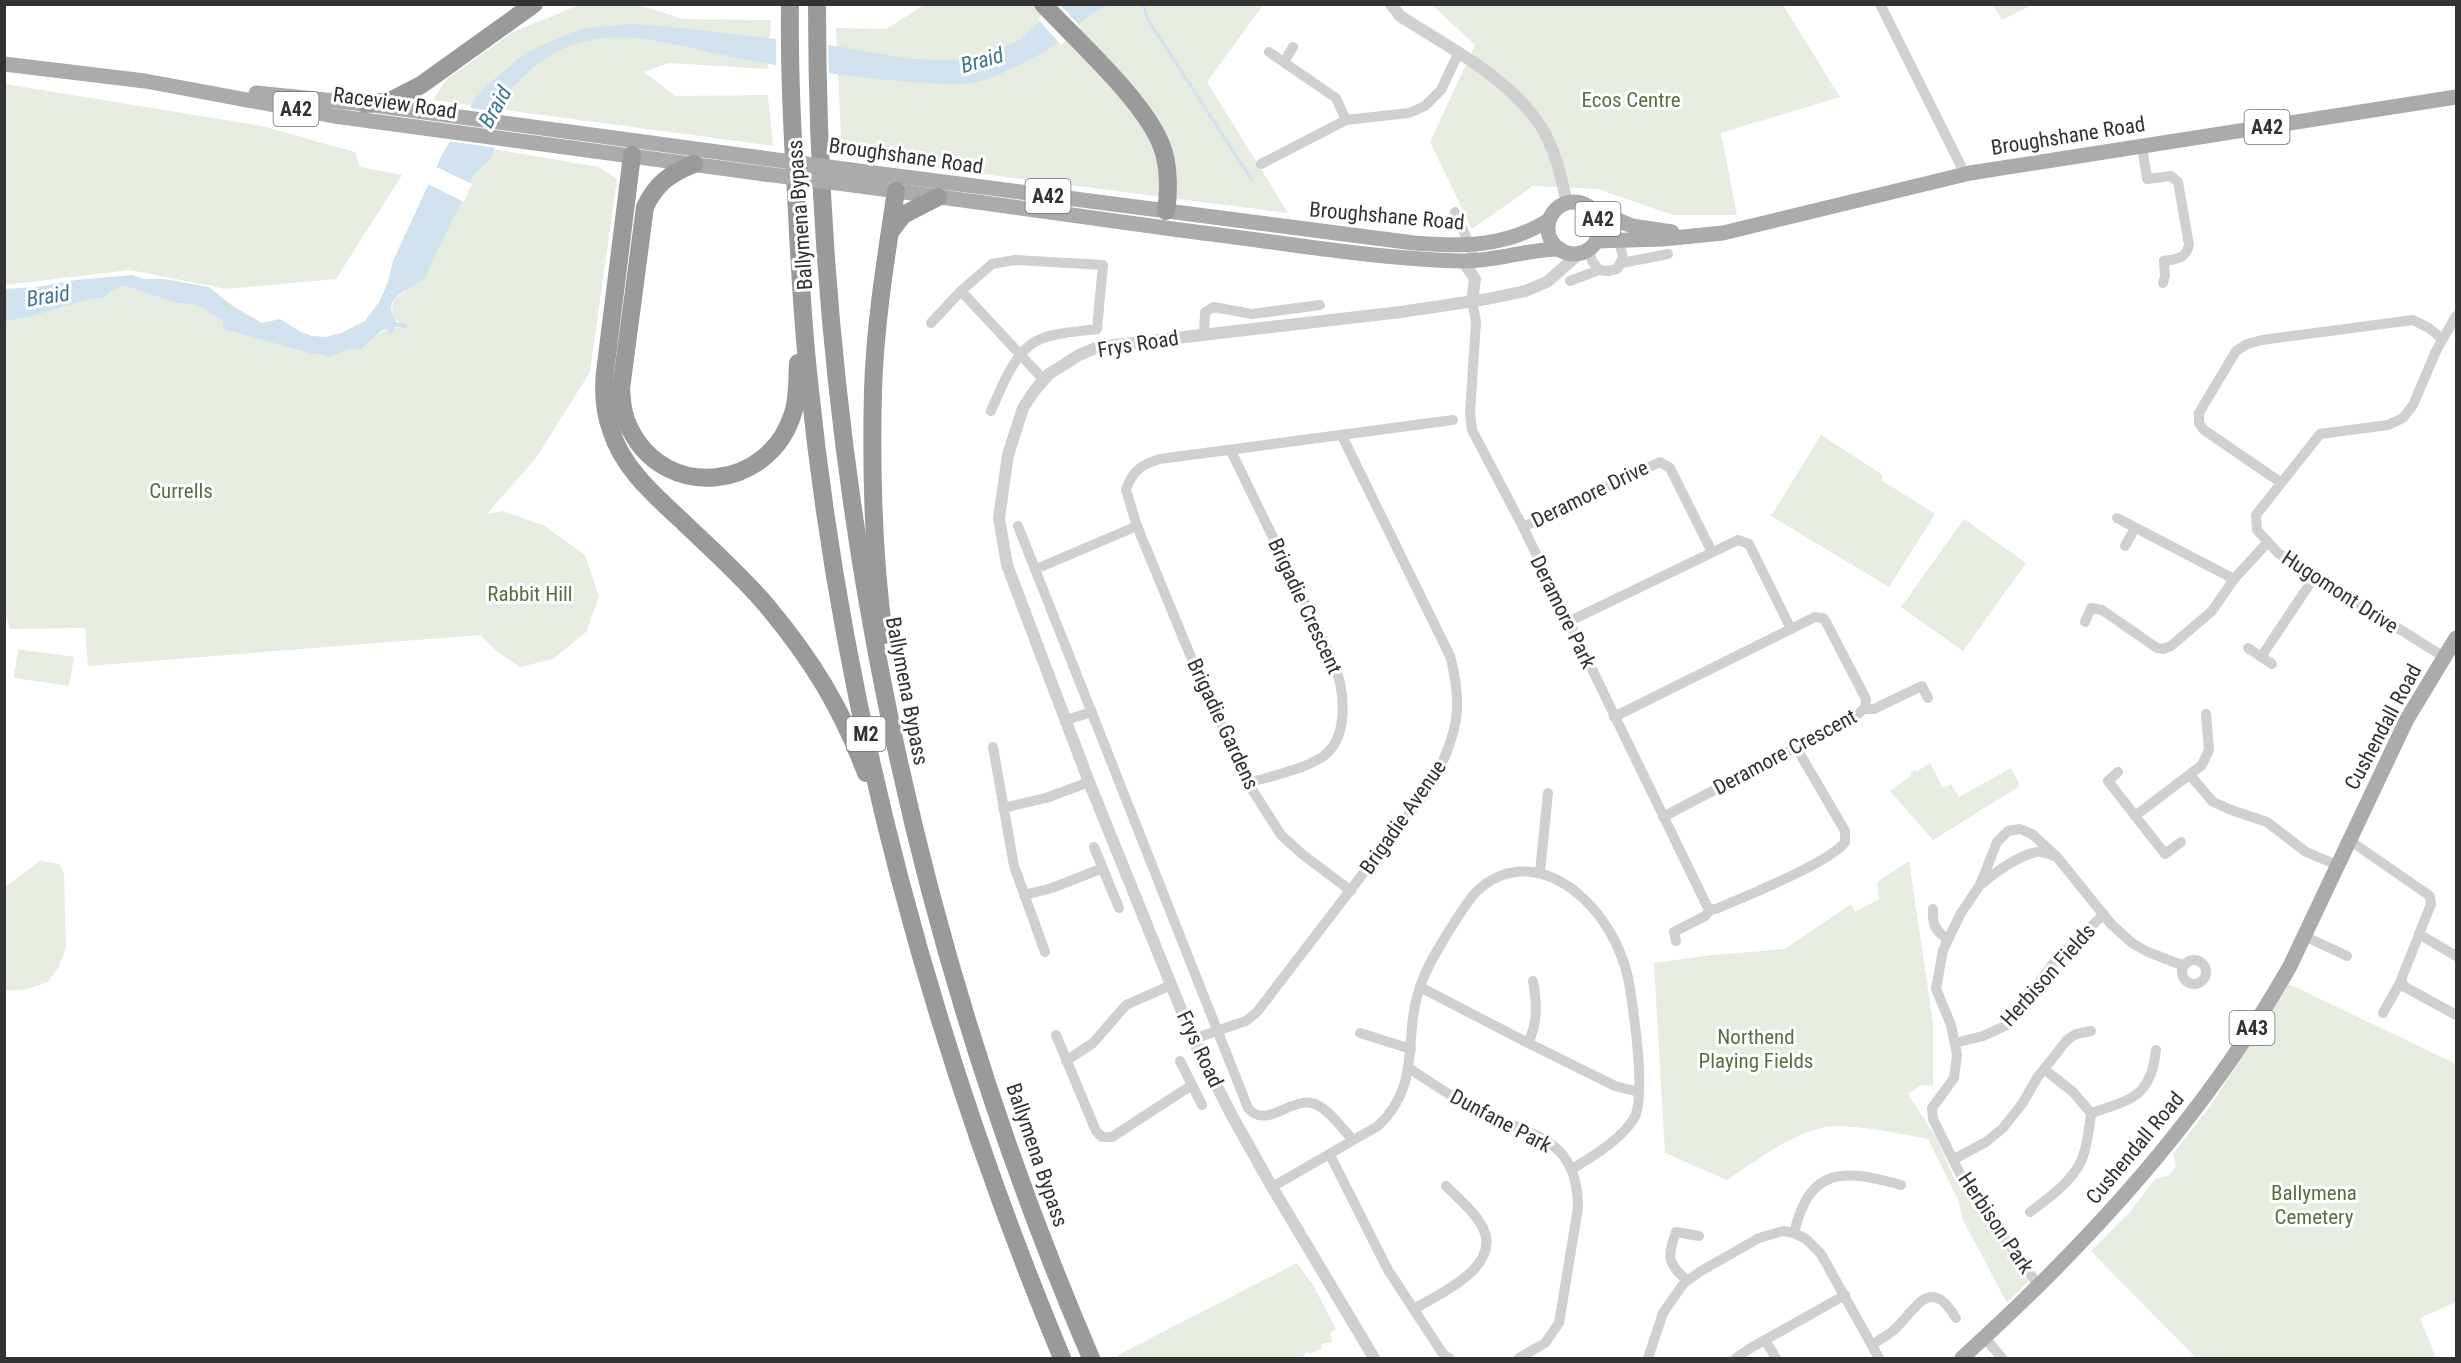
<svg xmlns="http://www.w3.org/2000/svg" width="2461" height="1363" viewBox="0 0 2461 1363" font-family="'Roboto Condensed',sans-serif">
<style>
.green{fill:#e6ecdf}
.water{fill:#cfe2ee}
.pier{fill:#fff}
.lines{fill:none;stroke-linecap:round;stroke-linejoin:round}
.stream{stroke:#cfe2ee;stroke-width:3}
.minor{stroke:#d0d0d0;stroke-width:10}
.tertiary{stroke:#d0d0d0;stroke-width:12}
.primary{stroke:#ababab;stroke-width:15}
.motorway{stroke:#9a9a9a;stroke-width:18}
.primary-bridge{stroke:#ababab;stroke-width:15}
.labels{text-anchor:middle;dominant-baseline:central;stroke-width:6;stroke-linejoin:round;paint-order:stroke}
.shield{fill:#fff;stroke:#707070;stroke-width:1.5}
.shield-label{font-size:20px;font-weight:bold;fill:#333}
.park-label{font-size:21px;fill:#56703f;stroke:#fff}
.street-label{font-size:21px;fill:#333;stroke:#fff}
.water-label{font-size:22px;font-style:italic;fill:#3f7597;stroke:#fff}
</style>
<rect width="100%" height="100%" fill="#fff"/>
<g class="green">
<polygon points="579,5 639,5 683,19 771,20 768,69 668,63 644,72 675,96 768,95 773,146 433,100 447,79 513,32"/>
<polygon points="924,5 1263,5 1207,82 1288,213 842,156 836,28 886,29"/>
<polygon points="1432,5 1783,5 1840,97 1721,133 1737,215 1673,215 1598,189 1533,186 1472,229 1430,142 1475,45"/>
<polygon points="1993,5 2032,5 2002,20"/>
<polygon points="5,84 262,126 355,152 360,167 402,175 336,279 226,289 130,270 5,285"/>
<path d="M494 149 599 167 617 179 590 372 536 458 487 514 503 511 545 526 585 555 599 597 586 632 553 659 520 667 496 651 480 635 88 666 85 628 10 629 4 606V321C35 318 65 305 95 298H103L112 291 125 286 176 303 197 305 223 321V329L312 354H320L329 357 350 349 360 350C375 336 384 326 405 328 390 318 386 300 405 292L452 218 474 175 486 162Z"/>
<polygon points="1821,435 1883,475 1881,480 1935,514 1889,587 1771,516"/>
<polygon points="1964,519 2026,563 1963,651 1901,607"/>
<polygon points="18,649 74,657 69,686 14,678"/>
<polygon points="1930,763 1943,788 1951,784 1959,797 2011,768 2020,786 1933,840 1890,791 1911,776 1910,773 1915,770 1916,772"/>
<polygon points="40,861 59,864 64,874 66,948 58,968 48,982 24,990 5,990 5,887"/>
<path d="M1909 861 1933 1023V1086L1921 1085 1908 1094 1937 1139 1955 1180 2028 1281 2007 1303 1963 1220 1958 1200 1928 1139C1901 1134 1852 1123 1826 1127 1796 1131 1752 1163 1727 1180L1665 1153 1654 963 1712 955 1785 949 1851 904 1855 912 1879 899 1877 882Z"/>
<path d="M2289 984 2456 1064V1302L2420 1318 2436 1358H2196L2091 1251 2129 1213 2155 1179C2167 1175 2168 1179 2176 1166L2173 1154 2211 1105Z"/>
<polygon points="1297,1263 1313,1285 1336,1329 1331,1332 1332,1342 1321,1344 1322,1348 1310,1354 1307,1352 1304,1354 1303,1358 1115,1358 1122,1353"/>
</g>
<path class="water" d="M1056 5H1108C1103 8 1097 10 1092 14 1080 22 1070 34 1058 43 1041 55 1004 73 985 80 966 87 933 83 912 82 853 78 795 69 737 58 676 46 609 20 551 55 531 68 508 87 498 110 492 123 498 137 494 150 491 160 481 168 474 175L424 279 398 295 392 303 391 310 397 323 402 322 408 326 405 328 395 327 391 335 387 329 381 331 360 350 350 349 329 357 320 354H312L223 329V321L197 305 176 303 125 286 112 291 103 298H95C65 305 35 318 5 321L4 289 37 287 76 280 132 275 144 279H164L209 287 234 307 262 323 280 319 301 332 312 336 326 337 341 333 365 321 379 302 388 282 393 261 442 155 475 99 486 86 527 52 570 33 588 28 631 24 662 26 829 45 912 59 950 60 982 56 1020 40Z"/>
<g class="pier">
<polygon points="1052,4 1060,5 1081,27 1061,45 1038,19"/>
<polygon points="776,35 828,41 829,76 776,67"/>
<polygon points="467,107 500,113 496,126 497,148 447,141"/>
<polygon points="434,166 472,184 464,202 426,183"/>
</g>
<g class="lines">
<polyline class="stream" points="1143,4 1148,20 1252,180"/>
<g class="minor">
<polyline points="1880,4 1965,174"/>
<polyline points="1269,52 1336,98 1346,120"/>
<polyline points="1284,62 1293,47"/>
<path d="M2142 146 2147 179 2171 176 2178 182 2189 245C2186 259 2176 259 2164 261L2165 276 2163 283"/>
<polyline points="1261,164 1346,120 1409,113 1425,106 1441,90 1458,54"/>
<polyline points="1455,212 1470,246 1474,261"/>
<polyline points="1589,249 1592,261 1599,270 1608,271 1617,269 1623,258 1619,239"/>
<polyline points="1622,263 1668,254"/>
<polyline points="1570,281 1599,270"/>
<path d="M961 291 992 264 1015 260 1103 265 1097 329C1078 332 1050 332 1033 343 1012 357 1001 389 991 411"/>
<polyline points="1472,301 1476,322 1470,413 1472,430 1523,527 1707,906 1711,909"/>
<polyline points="931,323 961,291 1044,380"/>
<polyline points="1204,334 1205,312 1214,307 1252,314 1320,305"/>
<path d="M1231 451 1333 661C1345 689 1351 741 1319 759 1298 771 1271 776 1248 783"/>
<polyline points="2280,482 2204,430 2199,423 2199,413 2236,351 2247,344 2262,340 2413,320 2429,328 2442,339"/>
<polyline points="2117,518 2234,579"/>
<path d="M1018 526 1248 1108C1266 1131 1292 1095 1315 1104 1330 1110 1342 1129 1353 1140"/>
<polyline points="1523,527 1660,462 1670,468 1712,552"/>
<polyline points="2125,546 2135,528"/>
<polyline points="1036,569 1137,526"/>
<polyline points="1568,622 1738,540 1749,544 1791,629"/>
<polyline points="2085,622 2091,608 2102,610 2157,648 2163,649 2171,646 2212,611 2234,579 2267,543"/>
<polyline points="2248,648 2272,664"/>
<polyline points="2261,657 2315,576"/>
<polyline points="2444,657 2278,553 2257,530 2256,515 2320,434 2388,425 2403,418 2413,405 2436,351 2456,316"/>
<polyline points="1865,709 1874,709 1922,686 1928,698"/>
<polyline points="1614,717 1815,617 1823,618 1826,622 1866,699 1865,708 1857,715 1663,817"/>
<polyline points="1066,720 1092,712"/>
<polyline points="993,747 1014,866 1045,952"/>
<polyline points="2118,772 2108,781 2165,854 2181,842"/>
<polyline points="2190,775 2213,802 2231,810 2267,822 2306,852 2337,865"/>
<polyline points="1003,808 1046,798 1089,782"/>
<polyline points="2135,816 2202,765 2209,750 2206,714"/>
<polyline points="2349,840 2430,896 2431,904 2401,980 2405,987 2456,1015"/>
<polyline points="1094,847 1119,908"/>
<polyline points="1540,872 1548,793"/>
<path d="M1983 883C1994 873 2025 851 2040 852 2045 852 2049 854 2054 856"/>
<path d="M1351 891 1302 854 1281 835 1248 783 1193 662 1137 526 1126 490C1132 471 1142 464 1160 459L1453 420"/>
<polyline points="1024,895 1052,888 1103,868"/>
<path d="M1711 909H1716C1743 897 1830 863 1845 842V831L1796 747"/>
<path d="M1933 909C1932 924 1935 930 1947 939"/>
<polyline points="2419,934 2456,956"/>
<polyline points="2304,936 2347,956"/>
<polyline points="1676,941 1674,932 1705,916 1711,909"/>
<circle cx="2194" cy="972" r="12"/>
<path d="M1533 981C1537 1003 1538 1023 1528 1043L1615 1086 1639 1092"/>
<polyline points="1420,987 1528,1043"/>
<polyline points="2383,1013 2401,981"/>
<polyline points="1360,1033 1411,1049"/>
<polyline points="1056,1035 1096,1131 1102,1137 1112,1137 1192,1085"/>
<path d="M1193 1039 1246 1021 1257 1012 1434 781C1457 733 1464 708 1450 656L1342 436"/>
<polyline points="1955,1043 1983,1036 2007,1025 2055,961 2104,914"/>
<polyline points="1066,1061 1093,1043 1126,1005 1171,985"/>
<polyline points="1180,1061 1202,1105"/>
<path d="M1410 1069C1429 1081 1449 1095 1469 1106 1522 1136 1578 1130 1578 1208L1559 1323 1545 1343 1519 1358"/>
<path d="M2091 1113C2131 1100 2151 1097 2156 1050"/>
<polyline points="1330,1155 1388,1270 1443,1354 1449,1358"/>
<polyline points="1954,1159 1986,1142 2003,1128 2022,1104 2037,1078 2067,1040 2076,1034 2091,1031"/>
<path d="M1272 1187 1378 1126C1422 1085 1403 1038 1419 990 1426 968 1438 949 1450 929 1458 917 1466 903 1476 892 1511 858 1554 870 1585 900 1609 923 1625 956 1630 988 1634 1015 1647 1100 1633 1120 1619 1141 1593 1156 1572 1169"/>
<path d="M2030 1212C2049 1198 2073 1181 2082 1159 2088 1144 2089 1128 2091 1113L2073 1092 2044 1069"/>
<path d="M1794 1233C1810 1166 1843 1169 1901 1185"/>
<path d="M1687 1280C1667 1264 1667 1256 1676 1232L1699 1236"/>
<polyline points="2039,1286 1966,1186 1933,1119 1932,1108 1954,1078 1957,1055 1951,1025 1936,989 1943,950 1961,913 1980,885 1997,842 2008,831 2020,829 2032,834 2057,857 2111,924 2132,943 2148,952 2184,966"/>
<path d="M1414 1309C1439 1294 1502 1267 1483 1228 1475 1212 1459 1199 1446 1186"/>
<polyline points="1985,1338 2002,1358"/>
<polyline points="1765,1340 1776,1358"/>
<path d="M1872 1345C1880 1339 1889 1335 1896 1328 1918 1306 1931 1276 1956 1318"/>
<polyline points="1648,1358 1663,1313 1684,1283 1701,1271 1759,1238 1783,1231 1794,1233 1806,1239 1821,1254 1879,1358"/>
<polyline points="1736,1358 1749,1349 1845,1295"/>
</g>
<g class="tertiary">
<path d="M1391 4 1400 16C1448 47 1507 76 1540 125 1555 148 1561 176 1567 203"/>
<polyline points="1463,261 1475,279 1472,301"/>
<polyline points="1374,1358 1272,1187 1231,1114 1193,1039 1089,782 1007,565 999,518 1008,455 1023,408 1035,390 1049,374 1079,355 1098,347 1401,312 1487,299 1525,291 1547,282 1580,253"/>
</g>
<g class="primary">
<polyline points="4,64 145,81 334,116 765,174"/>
<polyline points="256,93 365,104 762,158"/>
<path d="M851 170 1414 243C1463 247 1506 247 1549 220"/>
<path d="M853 185C977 203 1102 220 1227 236 1304 246 1383 259 1461 261 1495 262 1527 249 1560 249"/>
<circle cx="1574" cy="228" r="26"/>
<polyline points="1593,210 1632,226 1672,232"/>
<polyline points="1596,241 1663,239 1723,233 1970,173 2456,97"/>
<path d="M1962 1358C2089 1243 2205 1116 2290 966L2407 719 2456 638"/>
</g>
<g class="motorway">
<path d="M790 4C789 67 792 130 796 193 799 256 802 319 809 381 843 717 933 1048 1062 1358"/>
<path d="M817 4C817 469 907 931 1091 1358"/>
<path d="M1043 4C1077 41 1146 102 1162 147 1169 165 1169 192 1166 211"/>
<polyline points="365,104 390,101 421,85 534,4"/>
<path d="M632 155 605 372C603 392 604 411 611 430 622 467 653 494 680 519 709 547 741 575 767 606 812 660 841 707 866 773"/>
<path d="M694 164C670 173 656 184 645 207L621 389C622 403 623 416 630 429 666 502 770 490 793 413 798 398 797 379 798 363"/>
<polyline points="890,232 903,215 938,197"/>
<path d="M884 635C873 555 871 471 873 390 875 324 886 257 896 191"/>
</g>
<g class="primary-bridge">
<polyline points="762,158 851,170"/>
<polyline points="765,174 853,185"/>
</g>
</g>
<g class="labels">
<g class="shield">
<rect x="273.5" y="92" width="45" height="34" rx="4.5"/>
<rect x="2244.5" y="110" width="45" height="34" rx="4.5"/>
<rect x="1025.5" y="179" width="45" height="34" rx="4.5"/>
<rect x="1575.5" y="202" width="45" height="34" rx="4.5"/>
<rect x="846.5" y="717" width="39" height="34" rx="4.5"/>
<rect x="2229.5" y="1011" width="45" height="34" rx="4.5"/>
</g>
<g class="shield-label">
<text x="296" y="109">A42</text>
<text x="2267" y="127">A42</text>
<text x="1048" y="196">A42</text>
<text x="1598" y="219">A42</text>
<text x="866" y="734">M2</text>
<text x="2252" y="1028">A43</text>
</g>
<g class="park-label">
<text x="1631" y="100">Ecos Centre</text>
<text x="181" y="491">Currells</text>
<text x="530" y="594">Rabbit Hill</text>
<text x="1756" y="1037">Northend<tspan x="1756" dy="24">Playing Fields</tspan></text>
<text x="2314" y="1193">Ballymena<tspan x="2314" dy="24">Cemetery</tspan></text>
</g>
<g class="street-label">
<text transform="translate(395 103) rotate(8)">Raceview Road</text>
<text transform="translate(2068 136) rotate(-9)">Broughshane Road</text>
<text transform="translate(906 156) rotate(8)">Broughshane Road</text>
<text transform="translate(800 215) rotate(-94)">Ballymena Bypass</text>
<text transform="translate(1387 216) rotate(5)">Broughshane Road</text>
<text transform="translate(1138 344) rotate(-9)">Frys Road</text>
<text transform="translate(1590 494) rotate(-26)">Deramore Drive</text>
<text transform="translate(2340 592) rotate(33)">Hugomont Drive</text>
<text transform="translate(1305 606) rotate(65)">Brigadie Crescent</text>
<text transform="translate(1563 612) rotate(64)">Deramore Park</text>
<text transform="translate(907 691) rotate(79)">Ballymena Bypass</text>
<text transform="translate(1223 724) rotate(65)">Brigadie Gardens</text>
<text transform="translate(2383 727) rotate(-62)">Cushendall Road</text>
<text transform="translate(1785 752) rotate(-28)">Deramore Crescent</text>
<text transform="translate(1403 817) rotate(-55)">Brigadie Avenue</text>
<text transform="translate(2048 975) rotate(-48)">Herbison Fields</text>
<text transform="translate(1200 1049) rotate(65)">Frys Road</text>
<text transform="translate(1501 1121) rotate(28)">Dunfane Park</text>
<text transform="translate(2135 1148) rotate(-50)">Cushendall Road</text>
<text transform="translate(1037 1155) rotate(71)">Ballymena Bypass</text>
<text transform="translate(1996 1223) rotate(56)">Herbison Park</text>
</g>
<g class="water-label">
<text transform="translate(982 60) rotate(-16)">Braid</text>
<text transform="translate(495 107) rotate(-60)">Braid</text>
<text transform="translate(48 296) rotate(-9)">Braid</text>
</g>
</g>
<rect width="2461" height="1363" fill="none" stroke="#333333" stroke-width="12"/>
</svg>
